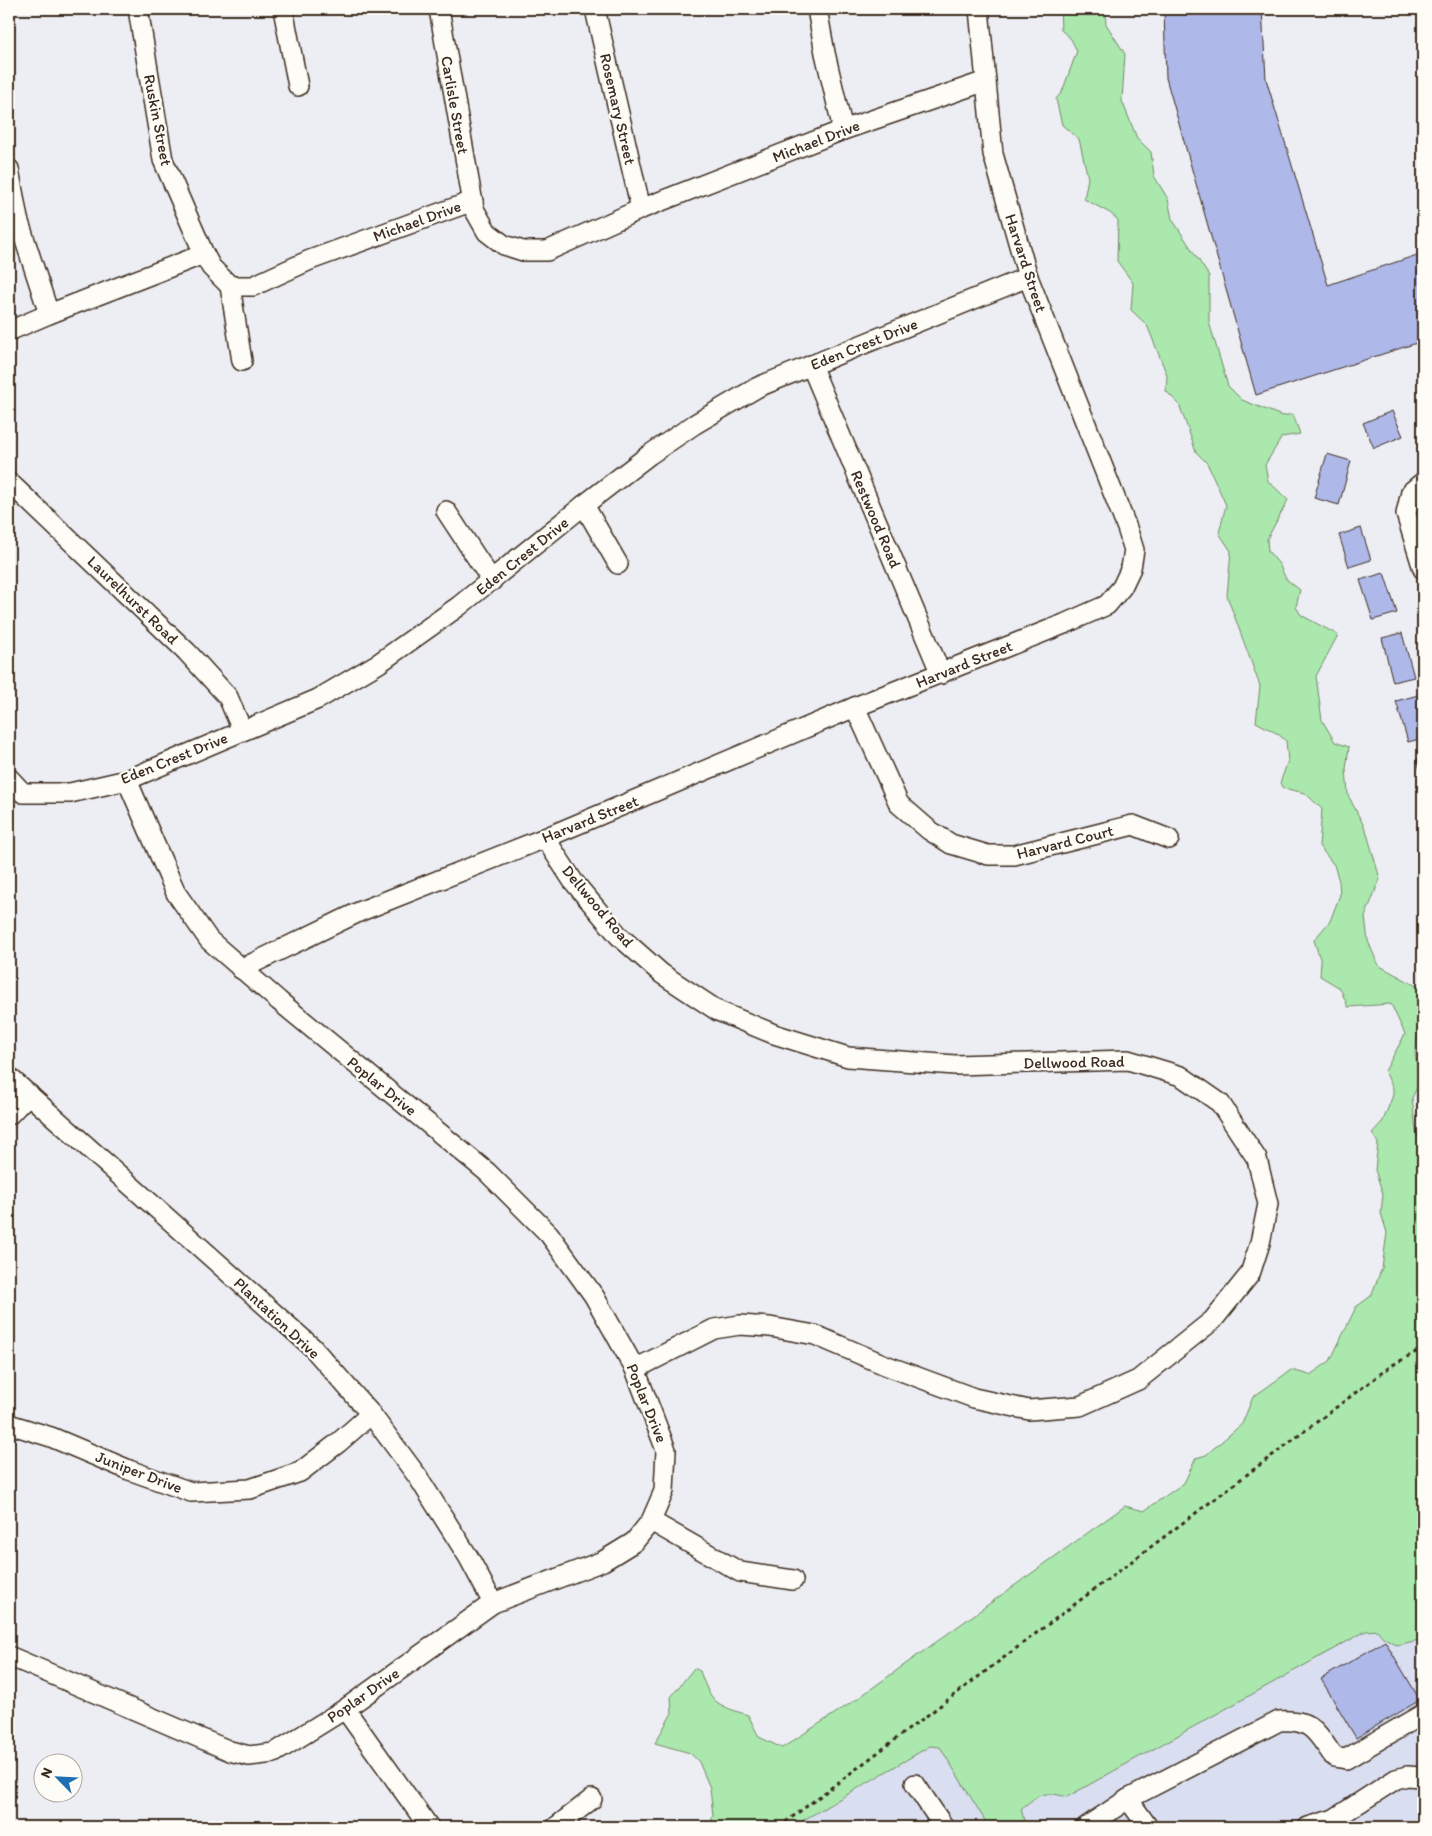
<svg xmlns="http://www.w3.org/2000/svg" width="1432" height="1836" viewBox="0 0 1432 1836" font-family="Itim,sans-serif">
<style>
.built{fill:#dadef1}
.green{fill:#aae8ae;stroke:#728966}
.building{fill:#aeb8e9;stroke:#3b2a1e}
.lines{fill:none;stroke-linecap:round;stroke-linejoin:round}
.minor-casing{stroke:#3b2a1e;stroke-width:22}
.path{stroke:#3b2a1e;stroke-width:3;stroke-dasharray:4 4;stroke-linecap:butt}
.minor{stroke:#fdfcf7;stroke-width:19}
.labels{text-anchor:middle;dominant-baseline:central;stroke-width:4.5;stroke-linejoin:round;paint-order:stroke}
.street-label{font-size:16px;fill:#3b2a1e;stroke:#fdfcf7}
</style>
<rect width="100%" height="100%" fill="#edeef4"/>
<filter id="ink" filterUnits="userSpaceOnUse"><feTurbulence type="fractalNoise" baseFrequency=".02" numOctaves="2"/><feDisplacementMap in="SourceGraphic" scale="10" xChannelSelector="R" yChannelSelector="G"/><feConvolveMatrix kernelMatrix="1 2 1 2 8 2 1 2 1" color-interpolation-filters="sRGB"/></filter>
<g filter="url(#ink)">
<g class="built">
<polygon points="1377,1630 1383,1637 1397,1645 1423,1639 1423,1827 1010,1827 1023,1820 1021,1809 1034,1798 1048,1792 1067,1796 1366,1631"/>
<polygon points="930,1746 940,1747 989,1827 795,1827 802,1821"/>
</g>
<path class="green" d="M1060 9H1105L1106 24 1125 54 1122 101 1137 138 1151 152 1154 176 1168 199 1172 219 1209 276V322L1228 386 1242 400 1282 416 1293 414 1300 434 1282 437 1265 465 1268 481 1288 500 1267 539 1268 551 1279 564 1286 579 1300 590 1296 607 1301 615 1338 635 1316 676 1322 720 1335 742 1349 747 1346 769 1348 795 1366 830 1380 879 1365 917 1368 941 1378 965 1420 988 1423 1001 1415 1054 1420 1081 1412 1098 1416 1131 1423 1149V1639L1397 1645 1383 1637 1377 1630 1366 1631 1067 1797C1044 1791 1040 1793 1021 1809L1024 1820 1010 1827H989L940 1747 930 1746 802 1821 795 1827H709L713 1816 710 1788 699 1762 690 1753 655 1743 672 1713 671 1697 694 1668 700 1671C711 1703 716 1705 748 1715L759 1737 782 1748 857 1699 1125 1506 1144 1511 1184 1483 1196 1458 1206 1455 1242 1424 1253 1397 1291 1370 1310 1375 1330 1361 1356 1307 1371 1296 1382 1268 1387 1233 1381 1213 1383 1194 1375 1170 1378 1143 1372 1133 1383 1121 1393 1095V1089L1385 1071 1405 1034 1391 1004 1348 1007 1340 988 1320 976 1321 962 1314 940 1330 921 1340 895 1339 881 1334 865 1319 846 1322 809 1305 793 1283 788 1280 783 1288 761 1286 741 1278 734 1256 722 1260 686 1227 596 1231 551 1219 533 1226 505 1207 463 1196 452 1179 404 1166 391 1167 375 1147 325 1131 310 1133 283 1117 261 1118 220 1110 213 1084 199 1088 178 1079 139 1062 125 1056 99 1062 92 1077 51 1071 39 1061 30Z"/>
<g class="building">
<polygon points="1164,9 1262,9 1266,79 1328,285 1423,253 1423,341 1256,395 1166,78"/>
<polygon points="1392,411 1403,436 1374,448 1363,423"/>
<polygon points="1327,454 1351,461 1339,505 1314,498"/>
<polygon points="1361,528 1371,560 1349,567 1339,535"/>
<polygon points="1384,573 1397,613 1373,620 1360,580"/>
<polygon points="1402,633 1414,677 1393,682 1382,638"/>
<polygon points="1422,694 1423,738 1408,742 1396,701"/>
<polygon points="1423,757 1423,780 1417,759"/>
<polygon points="1385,1641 1420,1700 1356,1738 1321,1679"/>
</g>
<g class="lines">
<defs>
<g id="minor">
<polyline points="138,9 163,160 204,254 211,267 230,286 253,286 310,260 473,201"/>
<polyline points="283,9 298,86"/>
<polyline points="439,9 474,209 487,232 504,245 523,251 547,251 641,209 843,130 986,81"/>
<polyline points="595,9 641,209"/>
<polyline points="817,9 825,53 843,130"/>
<polyline points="9,169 18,219 49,314"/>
<polyline points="230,286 242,361"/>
<polyline points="9,331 49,314 204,254"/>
<polyline points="811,365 941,674"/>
<polyline points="9,482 187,652 228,697 242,730"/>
<polyline points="1423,482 1411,492 1406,514 1423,569"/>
<polyline points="584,505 618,564"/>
<polyline points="446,511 492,581"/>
<polyline points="855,707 899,804 929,830 951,844 988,855 1014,855 1133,825 1169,839"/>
<polyline points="9,778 23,793 70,793 127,780 318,699 379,663 459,606 584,505 649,455 695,424 758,387 1028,277"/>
<polyline points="545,838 573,881 619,936 662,974 718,1011 774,1034 848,1057 955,1065 1128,1060 1181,1076 1220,1103 1257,1159 1268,1204 1260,1243 1250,1274 1213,1320 1138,1380 1080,1406 1029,1410 974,1398 885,1365 815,1335 770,1327 740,1325 714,1329 635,1369"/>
<polyline points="241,969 361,911 545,838 855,707 1064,624 1107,605 1122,587 1131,568 1134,550 1127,528 1028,277 993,154 979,9"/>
<polyline points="9,1077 312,1347 371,1414 418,1477 469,1558 493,1603"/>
<polyline points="9,1115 29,1094"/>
<polyline points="9,1424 51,1437 129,1470 191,1492 250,1489 300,1472 338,1443 371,1414"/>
<polyline points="651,1521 740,1572 793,1580"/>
<polyline points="9,1656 230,1751 249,1756 274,1753 345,1709 493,1603 603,1561 634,1542 651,1521 664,1491 666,1450 635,1369 594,1296 549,1234 487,1172 279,1001 209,940 176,893 127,780"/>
<polyline points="345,1709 429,1827"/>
<polyline points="915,1784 944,1827"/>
<polyline points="1128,1799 1148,1827"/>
<polyline points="556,1827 592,1799"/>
<path d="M1086 1827 1128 1799 1279 1721C1313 1719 1316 1732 1334 1757L1346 1759 1423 1714"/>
<polyline points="1308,1827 1334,1819 1396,1779 1407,1776 1421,1777 1423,1780"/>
</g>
</defs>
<use href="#minor" class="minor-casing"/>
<polyline class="path" points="779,1827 1391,1366 1423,1348"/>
<use href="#minor" class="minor"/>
</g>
</g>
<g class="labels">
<g class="street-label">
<text transform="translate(455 105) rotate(80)">Carlisle Street</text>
<text transform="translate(618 109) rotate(77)">Rosemary Street</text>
<text transform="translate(158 120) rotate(79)">Ruskin Street</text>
<text transform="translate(816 141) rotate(-21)">Michael Drive</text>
<text transform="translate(417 221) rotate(-20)">Michael Drive</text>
<text transform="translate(1026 263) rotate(72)">Harvard Street</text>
<text transform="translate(864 344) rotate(-22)">Eden Crest Drive</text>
<text transform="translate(876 519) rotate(67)">Restwood Road</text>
<text transform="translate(522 556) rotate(-39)">Eden Crest Drive</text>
<text transform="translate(133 600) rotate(44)">Laurelhurst Road</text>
<text transform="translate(964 664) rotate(-22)">Harvard Street</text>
<text transform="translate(174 758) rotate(-22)">Eden Crest Drive</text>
<text transform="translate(590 819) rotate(-22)">Harvard Street</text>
<text transform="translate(1065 842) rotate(-14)">Harvard Court</text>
<text transform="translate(598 906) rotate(50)">Dellwood Road</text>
<text transform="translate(1074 1062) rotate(-1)">Dellwood Road</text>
<text transform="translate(382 1086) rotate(39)">Poplar Drive</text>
<text transform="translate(277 1318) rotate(43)">Plantation Drive</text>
<text transform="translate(647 1403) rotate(68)">Poplar Drive</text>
<text transform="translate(139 1472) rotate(21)">Juniper Drive</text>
<text transform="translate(363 1695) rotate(-35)">Poplar Drive</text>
</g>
</g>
<rect width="1432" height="1836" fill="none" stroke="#fdfcf7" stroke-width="30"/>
<rect x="15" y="15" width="1402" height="1806" fill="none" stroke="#3b2a1e" stroke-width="2" filter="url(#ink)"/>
<g transform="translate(58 1778) rotate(294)"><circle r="24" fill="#fdfcf7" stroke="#afa8a0"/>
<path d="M0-4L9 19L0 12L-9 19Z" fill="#1f6fb2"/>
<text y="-8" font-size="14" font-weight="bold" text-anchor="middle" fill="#3b2a1e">N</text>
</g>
</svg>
